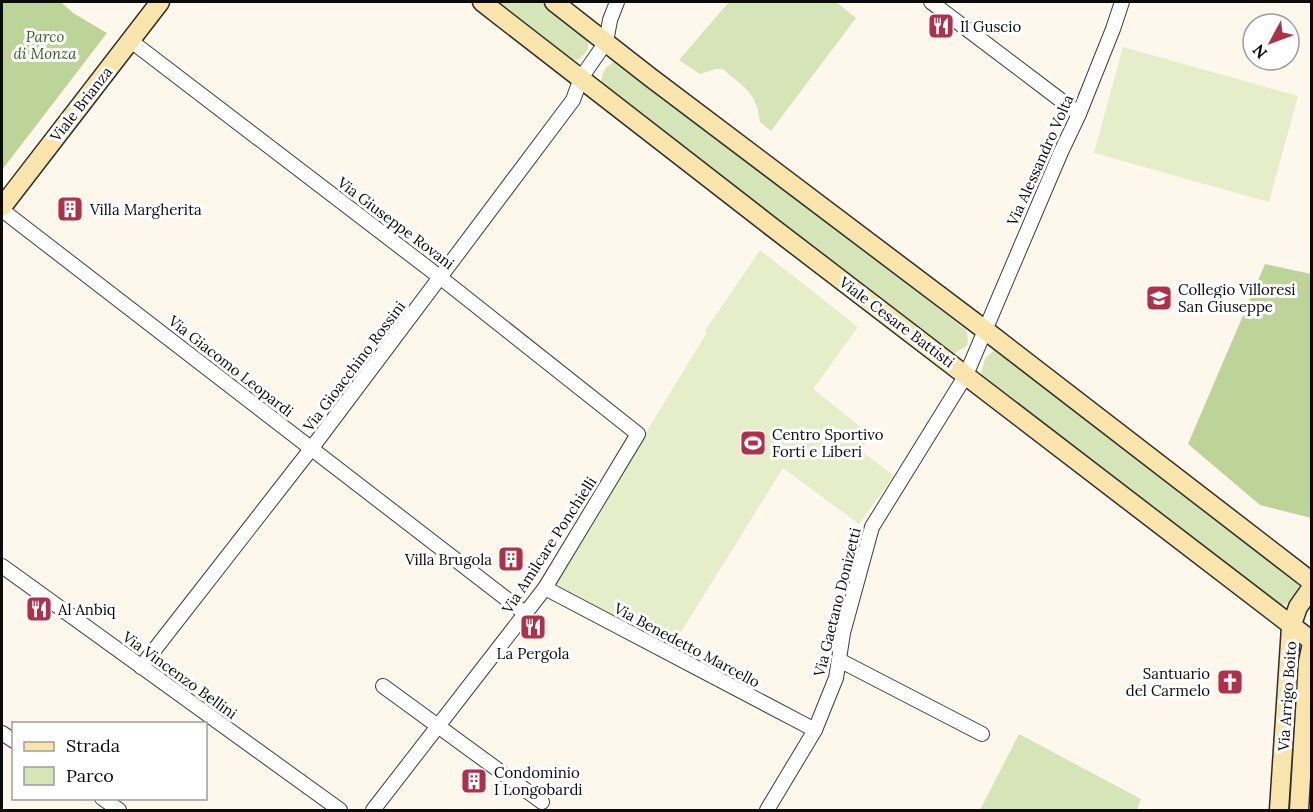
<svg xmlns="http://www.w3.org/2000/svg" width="1313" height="812" viewBox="0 0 1313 812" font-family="Lora,serif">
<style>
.green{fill:#d6e5b8}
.forest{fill:#bdd498}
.pitch{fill:#e6edc9}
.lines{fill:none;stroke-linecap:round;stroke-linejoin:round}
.street-casing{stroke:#3e3e3e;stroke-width:16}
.secondary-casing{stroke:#2d2d2d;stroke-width:21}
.street{stroke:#fff;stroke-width:14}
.secondary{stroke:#f9e4ab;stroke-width:18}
.labels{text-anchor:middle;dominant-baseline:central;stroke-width:6;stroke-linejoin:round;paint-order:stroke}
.poi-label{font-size:15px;fill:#0b0b0b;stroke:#fff;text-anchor:start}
.park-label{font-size:15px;font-style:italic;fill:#375d21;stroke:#fff}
.street-label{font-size:15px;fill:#0b0b0b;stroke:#fff}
</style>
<rect width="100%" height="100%" fill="#fef7eb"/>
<g class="green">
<path d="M495 2H542L587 37C591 47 586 55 577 60H570Z"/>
<path d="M729 2H836L856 18 771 131 760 122C757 92 743 87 723 69H716L700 74 679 60Z"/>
<path d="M616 61 621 62 966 330 968 339 967 346 955 353 950 352 608 89 601 81C603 71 606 65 616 61Z"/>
<polygon points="994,350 999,351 1294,578 1299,586 1292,601 1282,606 986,380 981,373 985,359"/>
<polygon points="1019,734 1141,799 1137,810 980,810"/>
</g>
<g class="forest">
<polygon points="2,2 61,2 73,13 107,33 2,170"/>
<polygon points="1265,264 1311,274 1311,518 1260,505 1188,444"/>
</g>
<g class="pitch">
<polygon points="1123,47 1298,96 1269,202 1094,153"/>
<polygon points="760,250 858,327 813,389 872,436 860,450 894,476 859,524 783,468 671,648 554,584 706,334 705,331"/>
</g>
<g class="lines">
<defs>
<g id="street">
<polyline points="931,2 1079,114"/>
<polyline points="131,41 441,278 638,434 545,588 373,810"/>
<polyline points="2,210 526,614"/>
<polyline points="2,566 340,810"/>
<polyline points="545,588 815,730"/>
<polyline points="839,660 982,734"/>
<polyline points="141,667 311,449 573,100 581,78 606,42 610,20 617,2"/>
<polyline points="383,686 542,802"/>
<polyline points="2,733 14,741"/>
<polyline points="102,798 119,810"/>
<polyline points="767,810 815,730 836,678 843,633 872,527 966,375 1061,152 1079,114 1113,29 1122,2"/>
</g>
<g id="secondary">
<polyline points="482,2 768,224 1312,641"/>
<polyline points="554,2 650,77 985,330 1312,582"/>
<polyline points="2,207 160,2"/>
<polyline points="1279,810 1291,627 1298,607 1312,587"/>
<polyline points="1299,810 1308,662 1312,643"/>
</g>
</defs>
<use href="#street" class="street-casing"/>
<use href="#secondary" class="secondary-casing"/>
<use href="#street" class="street"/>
<use href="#secondary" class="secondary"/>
</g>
<defs>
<symbol id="restaurant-square" viewBox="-11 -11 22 22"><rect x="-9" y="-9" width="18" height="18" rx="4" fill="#b02f49" stroke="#fff"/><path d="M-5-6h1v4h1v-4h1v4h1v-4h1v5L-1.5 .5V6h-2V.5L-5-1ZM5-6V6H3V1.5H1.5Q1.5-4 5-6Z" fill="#fff"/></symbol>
<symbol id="building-square" viewBox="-11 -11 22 22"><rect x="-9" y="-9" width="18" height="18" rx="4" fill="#b02f49" stroke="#fff"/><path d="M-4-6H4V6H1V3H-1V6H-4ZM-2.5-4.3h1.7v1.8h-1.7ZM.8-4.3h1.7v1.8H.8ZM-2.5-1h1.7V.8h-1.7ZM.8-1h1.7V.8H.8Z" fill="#fff"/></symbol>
<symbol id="school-square" viewBox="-11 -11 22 22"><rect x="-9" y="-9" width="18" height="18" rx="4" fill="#b02f49" stroke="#fff"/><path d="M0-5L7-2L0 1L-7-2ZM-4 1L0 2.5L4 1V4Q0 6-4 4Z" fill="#fff"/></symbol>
<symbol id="stadium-square" viewBox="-11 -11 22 22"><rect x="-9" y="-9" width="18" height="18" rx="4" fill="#b02f49" stroke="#fff"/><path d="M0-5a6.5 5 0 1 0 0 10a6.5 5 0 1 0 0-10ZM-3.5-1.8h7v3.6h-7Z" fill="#fff"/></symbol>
<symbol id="church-square" viewBox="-11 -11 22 22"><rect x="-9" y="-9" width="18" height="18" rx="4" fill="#b02f49" stroke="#fff"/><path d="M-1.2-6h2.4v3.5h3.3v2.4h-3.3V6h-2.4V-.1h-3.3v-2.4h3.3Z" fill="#fff"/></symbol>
</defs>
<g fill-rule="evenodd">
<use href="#restaurant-square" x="926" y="11" width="30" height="30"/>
<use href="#building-square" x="55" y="194" width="30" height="30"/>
<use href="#school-square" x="1144" y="283" width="30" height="30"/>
<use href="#stadium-square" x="738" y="428" width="30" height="30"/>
<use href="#building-square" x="496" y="544" width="30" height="30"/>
<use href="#restaurant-square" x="24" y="594" width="30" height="30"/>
<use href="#restaurant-square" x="518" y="612" width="30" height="30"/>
<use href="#church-square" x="1215" y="667" width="30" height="30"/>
<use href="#building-square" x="459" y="766" width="30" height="30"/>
</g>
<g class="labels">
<g class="poi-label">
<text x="960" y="26">Il Guscio</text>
<text x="90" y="209">Villa Margherita</text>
<text x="1178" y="289">Collegio Villoresi<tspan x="1178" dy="17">San Giuseppe</tspan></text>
<text x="772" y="434">Centro Sportivo<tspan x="772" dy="17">Forti e Liberi</tspan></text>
<text x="492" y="559" text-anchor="end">Villa Brugola</text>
<text x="58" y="609">Al Anbiq</text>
<text x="533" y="653" text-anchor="middle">La Pergola</text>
<text x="1210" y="673" text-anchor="end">Santuario<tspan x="1210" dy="17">del Carmelo</tspan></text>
<text x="494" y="772">Condominio<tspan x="494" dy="17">I Longobardi</tspan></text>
</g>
<g class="park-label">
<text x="45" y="36">Parco<tspan x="45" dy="17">di Monza</tspan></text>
</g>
<g class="street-label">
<text transform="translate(81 104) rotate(-52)">Viale Brianza</text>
<text transform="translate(1040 160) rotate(-66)">Via Alessandro Volta</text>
<text transform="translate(396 223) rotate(37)">Via Giuseppe Rovani</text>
<text transform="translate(897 322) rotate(37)">Viale Cesare Battisti</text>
<text transform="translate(231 366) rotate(38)">Via Giacomo Leopardi</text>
<text transform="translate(354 366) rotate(-53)">Via Gioacchino Rossini</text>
<text transform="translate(549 545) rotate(-57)">Via Amilcare Ponchielli</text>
<text transform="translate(837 602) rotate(-76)">Via Gaetano Donizetti</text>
<text transform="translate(687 645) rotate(28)">Via Benedetto Marcello</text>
<text transform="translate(180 675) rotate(36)">Via Vincenzo Bellini</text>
<text transform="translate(1287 696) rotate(-86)">Via Arrigo Boito</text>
</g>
</g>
<rect width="1313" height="812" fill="none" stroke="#0b0b0b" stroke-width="6"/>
<rect x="12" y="722" width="195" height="78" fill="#ffffff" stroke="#9d9d9d" stroke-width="1.5"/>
<rect x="24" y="742" width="30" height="9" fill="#f9e4ab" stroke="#9d9d9d" stroke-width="1.5"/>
<text x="66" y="752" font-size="18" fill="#0b0b0b">Strada</text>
<rect x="24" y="767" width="30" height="18" fill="#d6e5b8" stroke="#9d9d9d" stroke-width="1.5"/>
<text x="66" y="782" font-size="18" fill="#0b0b0b">Parco</text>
<g transform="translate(1271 42) rotate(229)"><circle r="28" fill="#ffffff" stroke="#9d9d9d" stroke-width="1.5"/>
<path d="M0-4.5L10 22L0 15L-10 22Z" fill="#b02f49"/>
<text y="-9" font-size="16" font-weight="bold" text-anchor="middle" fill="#0b0b0b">N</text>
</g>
</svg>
